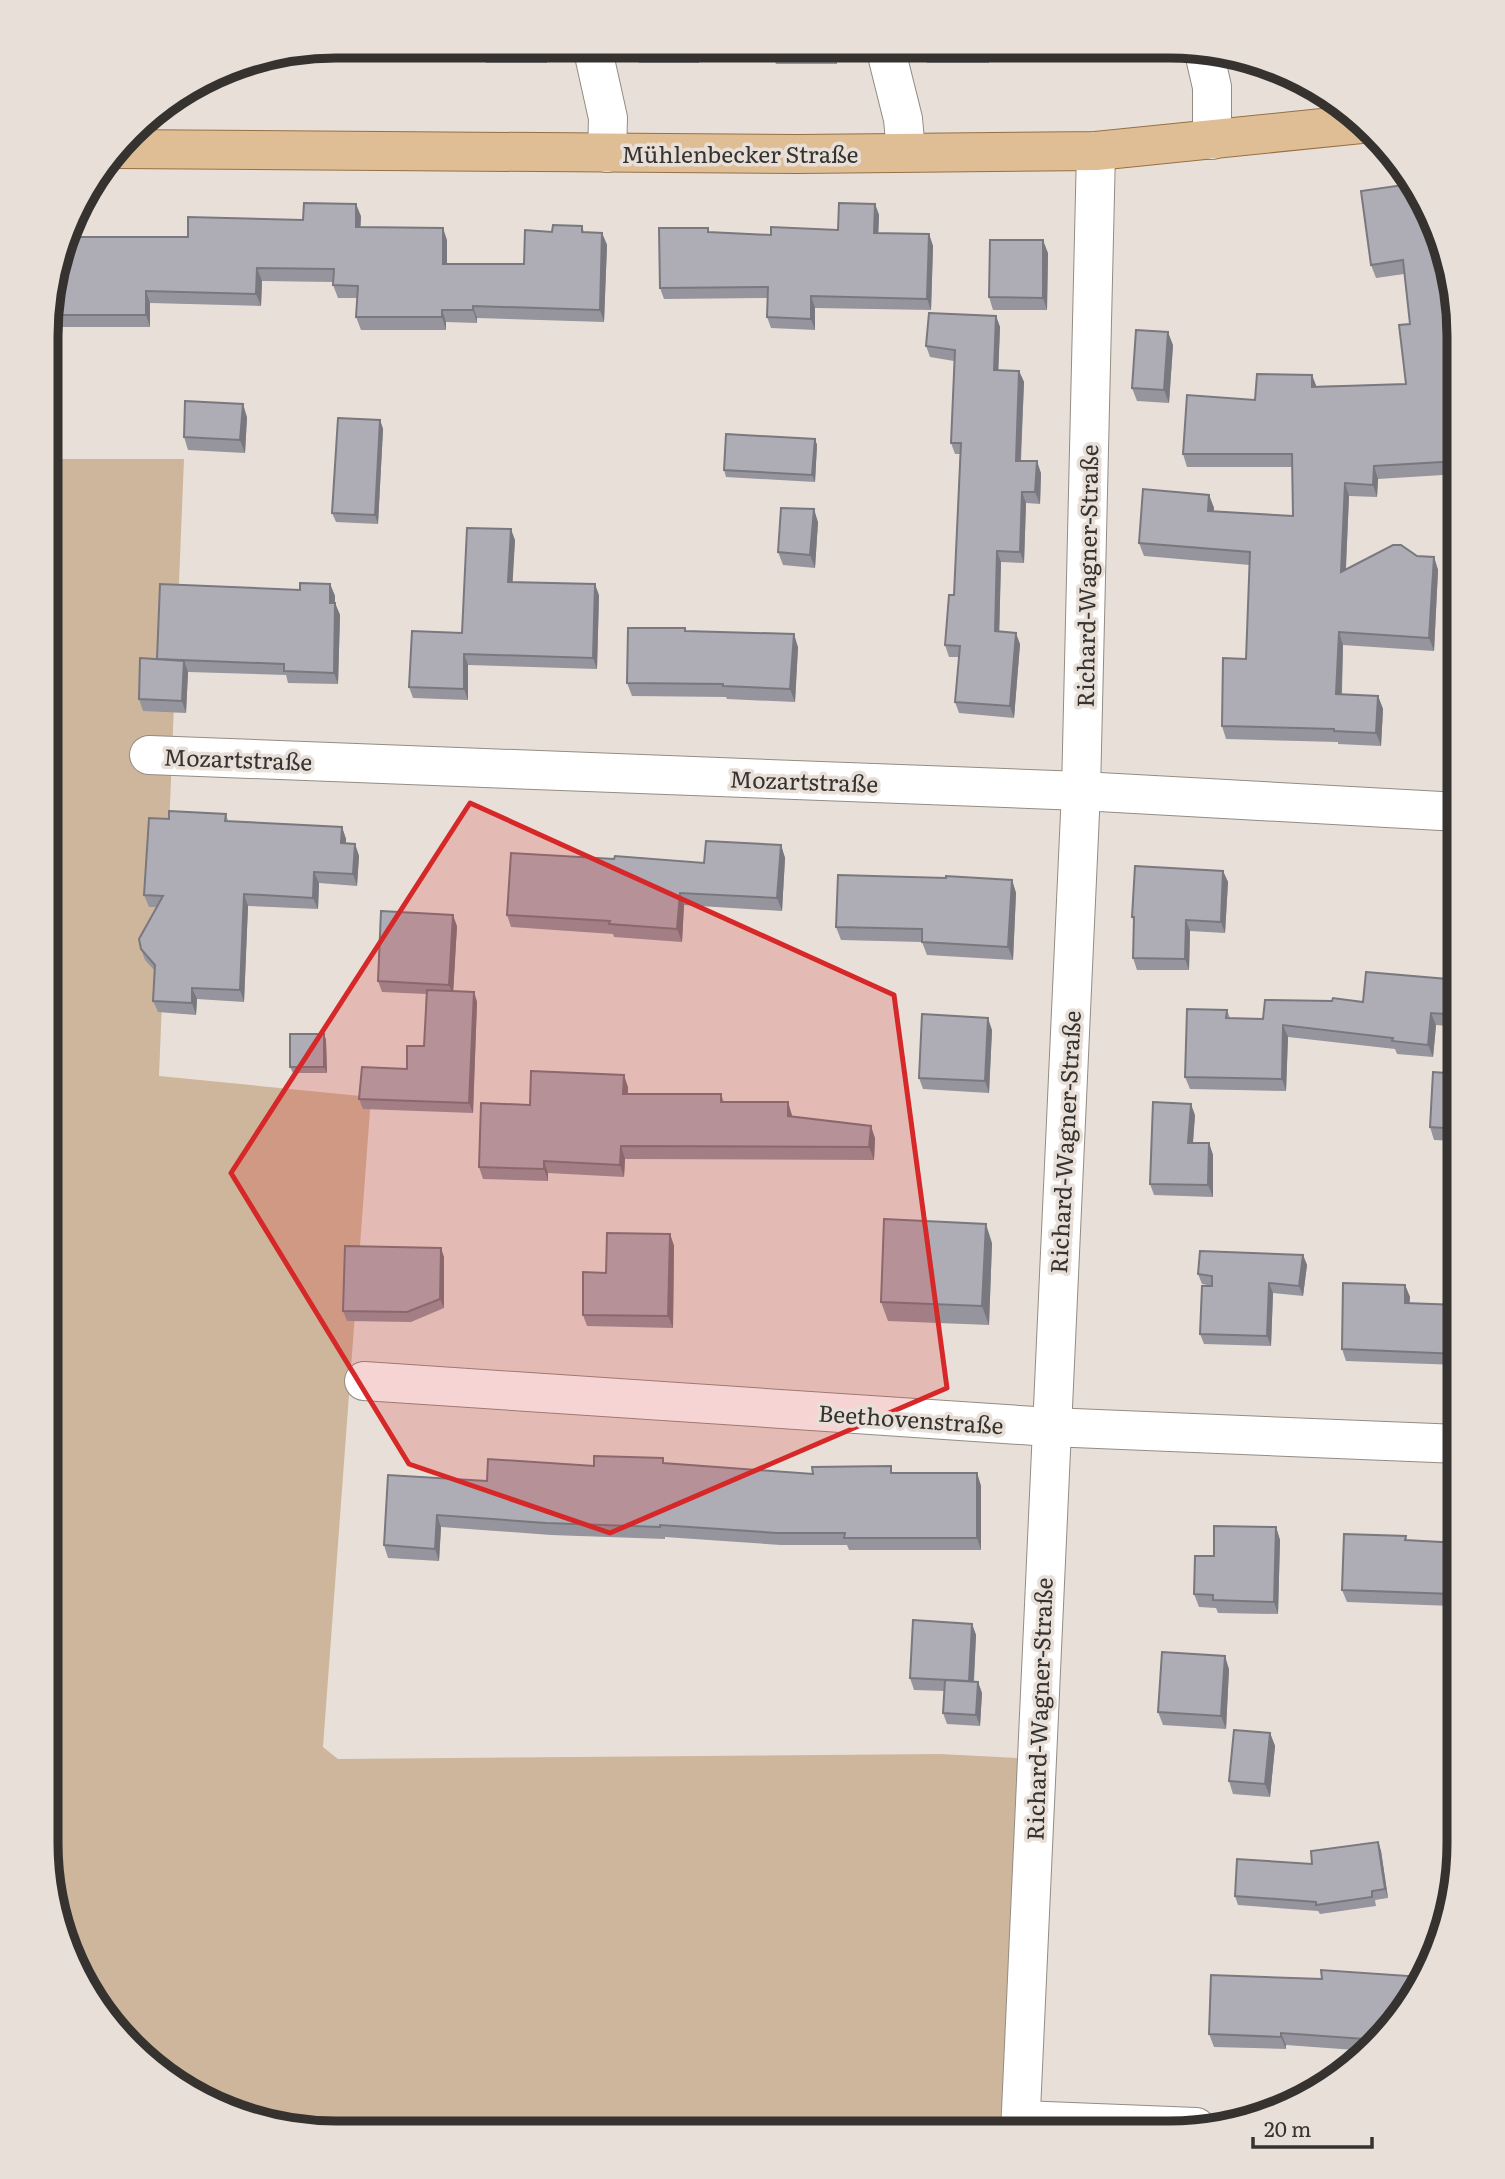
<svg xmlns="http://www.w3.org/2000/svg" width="1505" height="2179" viewBox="0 0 1505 2179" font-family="Literata,serif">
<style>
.green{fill:#ceb69c}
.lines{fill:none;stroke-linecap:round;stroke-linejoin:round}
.minor-casing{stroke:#938c84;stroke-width:40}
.major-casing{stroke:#967044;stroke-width:40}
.minor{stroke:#fff;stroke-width:38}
.major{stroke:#e0be95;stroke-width:38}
.wall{fill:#96949c}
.shaded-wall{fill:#7a787f}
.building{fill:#aeacb5;stroke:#7a787f;stroke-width:2}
.marked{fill:#d62828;fill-opacity:0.2;stroke:#d62828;stroke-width:5;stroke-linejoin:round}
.labels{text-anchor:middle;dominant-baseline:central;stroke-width:7;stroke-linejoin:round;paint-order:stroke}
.street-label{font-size:23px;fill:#35322f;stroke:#e8e0d8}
.rim{fill:none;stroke:#35322f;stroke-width:9}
</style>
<rect width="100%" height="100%" fill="#e8e0d8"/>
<polygon class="green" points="48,459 184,459 159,1076 371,1097 323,1747 338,1759 940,1754 1036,1759 1020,2133 298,2131 225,2112 159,2074 75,1971 46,1843"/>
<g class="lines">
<defs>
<g id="minor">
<polyline points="592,46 608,118 607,153"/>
<polyline points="885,47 903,119 906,152"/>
<polyline points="1203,48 1212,87 1212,140"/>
<polyline points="149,755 1081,791 1459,812"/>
<polyline points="364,1381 1050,1427 1459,1444"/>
<polyline points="1021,2120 1196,2127"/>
<polyline points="1020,2133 1081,791 1096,151"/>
</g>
<polyline id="major" points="118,149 798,154 1096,151 1361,124"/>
</defs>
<use href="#minor" class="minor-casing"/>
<use href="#major" class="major-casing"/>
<use href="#minor" class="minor"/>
<use href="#major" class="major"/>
</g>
<g class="wall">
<polygon points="480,46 547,46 547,63 486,63"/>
<polygon points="633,46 699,47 699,63 639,63"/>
<polygon points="769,47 837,47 837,64 776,64"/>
<polygon points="921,47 989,47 989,63 927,63"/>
<polygon points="1361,191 1460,335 1459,474 1378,479 1377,497 1349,496 1346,569 1417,556 1434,557 1438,570 1434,651 1343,645 1342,694 1378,696 1383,709 1381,746 1338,744 1338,742 1226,739 1222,726 1246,659 1250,565 1144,556 1139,543 1209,495 1214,508 1214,512 1293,516 1292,467 1187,467 1183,454 1255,400 1312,375 1316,386 1406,384 1410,324 1404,274 1376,278 1371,265"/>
<polygon points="875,204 879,215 878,233 929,234 933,246 931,310 815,308 815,330 771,328 767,317 768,298 664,299 660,288 710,232 771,235 838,230"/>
<polygon points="361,216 360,227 447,240 447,264 524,264 552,232 582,226 584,232 602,233 607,245 604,322 477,318 477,323 446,322 446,330 361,330 356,317 357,298 338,298 333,285 333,282 262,281 261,306 150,303 150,327 48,327 48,297 188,237 303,220"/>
<polygon points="1048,253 1047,310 993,310 989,297"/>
<polygon points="996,316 1000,327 998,370 1019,371 1024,382 1021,461 1041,473 1040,504 1026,503 1024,563 1001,562 999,631 1020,644 1014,718 959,713 955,702 959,657 949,657 945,645 954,595 960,454 955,454 951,443 954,361 930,357 926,346"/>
<polygon points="1173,345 1169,403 1137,401 1132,388"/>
<polygon points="247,417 245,453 188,450 184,437"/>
<polygon points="380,420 383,429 378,524 336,522 332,513"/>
<polygon points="815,439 817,445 815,482 726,477 724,470"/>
<polygon points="818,522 815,568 783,565 778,552"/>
<polygon points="515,540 512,582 599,595 597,669 468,665 468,700 413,698 409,687 462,633"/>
<polygon points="330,584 335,596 335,603 340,615 338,684 288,683 286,675 188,672 186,713 143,711 139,699 158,659 300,590"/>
<polygon points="1459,617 1459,742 1453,726"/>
<polygon points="686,631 798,647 795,702 727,699 726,697 632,696 627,683"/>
<polygon points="226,814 228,821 342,827 346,839 346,843 355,844 359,856 357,886 319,883 318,909 248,906 244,1002 197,999 196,1015 158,1012 153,1001 155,971 145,960 141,949 157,907 149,907 144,895 169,819"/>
<polygon points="781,845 785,858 782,911 684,905 682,942 614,937 613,934 511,927 507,915 614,859 704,863"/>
<polygon points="1223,871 1228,882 1225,933 1190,931 1189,970 1137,970 1133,958 1134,922 1132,917"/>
<polygon points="1012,880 1016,893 1013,960 927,955 922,942 841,940 836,927"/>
<polygon points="457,926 453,991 474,992 477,1002 473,1113 363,1109 359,1099 407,1069 424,1046 426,994 382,992 378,981"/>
<polygon points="1459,980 1459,1027 1436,1025 1433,1057 1397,1054 1395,1049 1288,1037 1286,1091 1190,1089 1185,1077 1227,1010 1230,1018 1263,1019 1363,1002"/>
<polygon points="992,1030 989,1093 923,1089 919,1078"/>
<polygon points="324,1034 326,1040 327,1073 293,1073 290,1067"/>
<polygon points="1459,1074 1459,1141 1434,1140 1430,1127"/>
<polygon points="628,1087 628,1094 721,1094 724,1102 792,1115 792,1117 875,1138 874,1160 625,1159 624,1177 548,1173 548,1181 483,1179 479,1167 530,1105"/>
<polygon points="1195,1115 1193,1143 1209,1143 1213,1155 1213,1197 1154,1195 1150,1184"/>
<polygon points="670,1234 674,1246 673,1328 587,1326 583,1315 606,1273"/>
<polygon points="992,1243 989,1325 888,1321 881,1302"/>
<polygon points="1303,1255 1307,1265 1303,1296 1273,1293 1271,1346 1204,1344 1200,1334 1212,1286 1202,1284 1198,1274"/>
<polygon points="444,1257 444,1308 411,1322 347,1321 343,1311"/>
<polygon points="1405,1285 1410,1297 1409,1303 1459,1305 1459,1365 1346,1361 1342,1349"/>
<polygon points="665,1463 813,1474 977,1473 981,1486 981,1550 849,1550 847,1545 781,1545 665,1537 665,1539 551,1535 441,1527 439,1561 388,1558 384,1545 487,1481 594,1466"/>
<polygon points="1276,1527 1280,1540 1278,1614 1218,1613 1216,1608 1199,1607 1194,1594 1214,1556"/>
<polygon points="1406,1536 1407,1540 1459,1543 1459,1623 1457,1623 1452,1610 1452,1606 1347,1602 1342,1590"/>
<polygon points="972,1624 976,1635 974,1682 978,1682 982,1693 980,1726 947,1724 943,1713 945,1691 914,1690 910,1678"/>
<polygon points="1229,1669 1226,1729 1163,1725 1158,1712"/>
<polygon points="1270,1733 1275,1746 1270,1797 1233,1794 1229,1781"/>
<polygon points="1378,1842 1381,1851 1388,1898 1375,1900 1376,1906 1320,1914 1318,1911 1238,1905 1235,1896 1312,1864"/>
<polygon points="1435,1956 1410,2005 1369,2051 1286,2045 1286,2049 1214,2047 1209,2034 1322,1979 1422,1977"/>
</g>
<g class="shaded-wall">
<polygon points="541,46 547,46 547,63"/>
<polygon points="693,47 699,47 699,63"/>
<polygon points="831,47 837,47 837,64"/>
<polygon points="983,47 989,47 989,63"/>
<polygon points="356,204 361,216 360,239 356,227"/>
<polygon points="875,204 879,215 878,244 874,233"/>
<polygon points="443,228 447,240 447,276 443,264"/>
<polygon points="602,233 607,245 604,322 600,310"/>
<polygon points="929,234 933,246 931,310 927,299"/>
<polygon points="1043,240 1048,253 1047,310 1043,298"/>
<polygon points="257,268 262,281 261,306 256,294"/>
<polygon points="146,291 150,303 150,327 146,315"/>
<polygon points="811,296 815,308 815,330 811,319"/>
<polygon points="473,306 477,318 477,323 473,310"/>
<polygon points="442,310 446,322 446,330 442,317"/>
<polygon points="996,316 1000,327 998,381 994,370"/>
<polygon points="1168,332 1173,345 1169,403 1164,390"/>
<polygon points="1019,371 1024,382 1020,472 1016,461"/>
<polygon points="1312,375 1317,388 1312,387"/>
<polygon points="243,404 247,417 245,453 240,440"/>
<polygon points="380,420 383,429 378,524 375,515"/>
<polygon points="815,439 817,445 815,482 812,475"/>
<polygon points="1037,461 1041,473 1040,504 1035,492"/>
<polygon points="1374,466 1378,479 1377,497 1373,485"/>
<polygon points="1345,483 1349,496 1345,585 1341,572"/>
<polygon points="1022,492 1026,503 1024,563 1020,552"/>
<polygon points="1209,495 1214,508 1213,524 1208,511"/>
<polygon points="814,509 818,522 815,568 810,555"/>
<polygon points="511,529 515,540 512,593 508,582"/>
<polygon points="997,551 1001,562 999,642 995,631"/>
<polygon points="1434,557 1438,570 1434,651 1429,638"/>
<polygon points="330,584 335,596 334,615 330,603"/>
<polygon points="595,584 599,595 597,669 593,658"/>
<polygon points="335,603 340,615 338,684 334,673"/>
<polygon points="1339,632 1343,645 1341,707 1336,694"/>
<polygon points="1016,633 1020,644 1014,718 1010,706"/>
<polygon points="794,634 798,647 795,702 790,689"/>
<polygon points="464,654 468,665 468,700 464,689"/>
<polygon points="184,661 188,672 186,713 182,701"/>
<polygon points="1378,696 1383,709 1381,746 1376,733"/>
<polygon points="342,827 346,839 345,855 341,843"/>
<polygon points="355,844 359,856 357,886 353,874"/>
<polygon points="781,845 785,858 782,911 777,898"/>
<polygon points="1223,871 1228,882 1225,933 1221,922"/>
<polygon points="314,872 319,883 318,909 313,898"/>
<polygon points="1012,880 1016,893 1013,960 1008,947"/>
<polygon points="680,893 684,905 682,942 677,929"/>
<polygon points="244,894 248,906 244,1002 240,990"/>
<polygon points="453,915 457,926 453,996 449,985"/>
<polygon points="1186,920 1190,931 1189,970 1185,959"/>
<polygon points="192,988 197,999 196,1015 192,1003"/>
<polygon points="474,992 477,1002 473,1113 469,1103"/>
<polygon points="1431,1013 1436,1025 1433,1057 1428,1045"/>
<polygon points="988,1018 992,1030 989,1093 985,1081"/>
<polygon points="1283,1025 1288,1037 1286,1091 1282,1079"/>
<polygon points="324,1034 326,1040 327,1073 324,1067"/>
<polygon points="624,1075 628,1087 627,1107 623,1094"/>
<polygon points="788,1102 792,1115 792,1129 788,1116"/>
<polygon points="1191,1104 1195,1115 1192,1154 1188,1143"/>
<polygon points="871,1126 875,1138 874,1160 869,1147"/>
<polygon points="1209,1143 1213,1155 1213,1197 1208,1185"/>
<polygon points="621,1146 625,1159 624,1177 620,1165"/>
<polygon points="544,1161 548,1173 548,1181 544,1169"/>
<polygon points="986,1224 992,1243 989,1325 982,1306"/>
<polygon points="670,1234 674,1246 673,1328 668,1316"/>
<polygon points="441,1248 444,1257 444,1308 440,1299"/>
<polygon points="1303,1255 1307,1265 1303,1296 1299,1286"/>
<polygon points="1269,1283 1273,1293 1271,1346 1267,1336"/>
<polygon points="1405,1285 1410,1297 1409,1315 1405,1303"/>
<polygon points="977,1473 981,1486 981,1550 977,1538"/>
<polygon points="437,1515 441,1527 439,1561 435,1549"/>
<polygon points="1276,1527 1280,1540 1278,1614 1274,1602"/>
<polygon points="972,1624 976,1635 973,1693 969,1681"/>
<polygon points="1225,1656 1229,1669 1226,1729 1221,1716"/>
<polygon points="978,1682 982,1693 980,1726 976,1715"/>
<polygon points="1270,1733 1275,1746 1270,1797 1265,1784"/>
<polygon points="1378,1842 1381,1851 1388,1898 1385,1889"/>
<polygon points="1391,2009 1395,2022 1389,2029"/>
<polygon points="1281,2033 1286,2045 1286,2049 1281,2037"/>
</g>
<g class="building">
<polygon points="1410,184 1430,208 1460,335 1459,461 1374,466 1373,485 1345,483 1341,572 1393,545 1401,545 1417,556 1434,557 1429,638 1339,632 1336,694 1378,696 1376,733 1334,731 1334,729 1222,726 1223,658 1246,659 1250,552 1139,543 1143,489 1209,495 1208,511 1293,516 1292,454 1183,454 1187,395 1255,400 1257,374 1312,375 1312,387 1406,384 1399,325 1410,324 1403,260 1371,265 1361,191"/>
<polygon points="304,203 356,204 356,227 443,228 443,264 524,264 525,230 552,232 553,225 582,226 582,232 602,233 600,310 473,306 473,310 442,310 442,317 356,317 358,286 333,285 334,269 257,268 256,294 146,291 146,315 48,315 48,297 69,237 188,237 188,217 303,220"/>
<polygon points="839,203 875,204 874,233 929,234 927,299 811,296 811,319 767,317 768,287 660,288 659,228 708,228 708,232 771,235 771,227 838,230"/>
<polygon points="990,240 1043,240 1043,298 989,297"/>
<polygon points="929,313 996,316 994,370 1019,371 1016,461 1037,461 1035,492 1022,492 1020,552 997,551 995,631 1016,633 1010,706 955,702 960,646 945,645 949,595 954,595 961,443 951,443 955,350 926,346"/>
<polygon points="1136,330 1168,332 1164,390 1132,388"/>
<polygon points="185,401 243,404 240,440 184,437"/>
<polygon points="338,418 380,420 375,515 332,513"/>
<polygon points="726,434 815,439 812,475 724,470"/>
<polygon points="781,508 814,509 810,555 778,552"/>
<polygon points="467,528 511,529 508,582 595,584 593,658 464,654 464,689 409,687 412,631 462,633"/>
<polygon points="300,583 330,584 330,603 335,603 334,673 284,671 284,664 157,659 160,584 300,590"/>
<polygon points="1458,617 1459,617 1459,726 1453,726"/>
<polygon points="628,628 685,628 685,631 794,634 790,689 723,686 723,684 627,683"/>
<polygon points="140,658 184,661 182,701 139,699"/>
<polygon points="169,811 226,814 225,821 342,827 341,843 355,844 353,874 314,872 313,898 244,894 240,990 192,988 192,1003 153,1001 155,965 141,949 139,939 163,896 144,895 149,818 169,819"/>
<polygon points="706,841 781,845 777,898 680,893 677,929 609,924 610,921 507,915 511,853 614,859 615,856 704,863"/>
<polygon points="1135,866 1223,871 1221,922 1186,920 1185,959 1133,958 1134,917 1132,917"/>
<polygon points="838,875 946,878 946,876 1012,880 1008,947 922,942 922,929 836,927"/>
<polygon points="381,911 453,915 449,985 378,981"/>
<polygon points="1366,972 1459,980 1459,1015 1431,1013 1428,1045 1392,1041 1393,1038 1283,1025 1282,1079 1185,1077 1187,1009 1227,1010 1226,1018 1263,1019 1265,1000 1332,1001 1333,998 1363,1002"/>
<polygon points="427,990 474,992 469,1103 359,1099 362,1067 407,1069 407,1046 424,1046"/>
<polygon points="922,1014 988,1018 985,1081 919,1078"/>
<rect x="290" y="1034" width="34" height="33"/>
<polygon points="531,1071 624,1075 623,1094 721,1094 721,1102 788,1102 788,1116 871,1126 869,1147 621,1146 620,1165 544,1161 544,1169 479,1167 481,1103 530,1105"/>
<polygon points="1433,1072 1459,1074 1459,1129 1430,1127"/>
<polygon points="1153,1102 1191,1104 1188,1143 1209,1143 1208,1185 1150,1184"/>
<polygon points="884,1219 986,1224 982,1306 881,1302"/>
<polygon points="607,1233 670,1234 668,1316 583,1315 583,1272 606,1273"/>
<polygon points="345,1246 441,1248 440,1299 407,1312 343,1311"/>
<polygon points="1200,1251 1303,1255 1299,1286 1269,1283 1267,1336 1200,1334 1202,1286 1212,1286 1212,1276 1198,1274"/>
<polygon points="1343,1283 1405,1285 1405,1303 1459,1305 1459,1354 1342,1349"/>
<polygon points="594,1456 663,1458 663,1463 813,1474 812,1467 891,1466 891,1473 977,1473 977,1538 844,1538 845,1533 777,1533 660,1525 660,1527 546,1523 437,1515 435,1549 384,1545 388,1475 487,1481 488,1459 594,1466"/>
<polygon points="1214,1526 1276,1527 1274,1602 1213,1600 1213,1595 1194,1594 1195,1556 1214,1556"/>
<polygon points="1344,1534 1406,1536 1405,1540 1459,1543 1459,1610 1452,1610 1453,1594 1342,1590"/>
<polygon points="913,1620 972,1624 969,1681 910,1678"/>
<polygon points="1162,1652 1225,1656 1221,1716 1158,1712"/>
<polygon points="945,1680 978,1682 976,1715 943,1713"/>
<polygon points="1234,1730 1270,1733 1265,1784 1229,1781"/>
<polygon points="1378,1842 1385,1889 1372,1891 1372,1897 1316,1905 1316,1902 1235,1896 1237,1859 1312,1864 1311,1851"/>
<polygon points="1422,1956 1435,1956 1410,2005 1406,2009 1391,2009 1389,2029 1379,2040 1281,2033 1281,2037 1209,2034 1211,1975 1322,1979 1321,1970 1422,1977"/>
</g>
<path class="marked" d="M470 803 894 995 947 1388 610 1533 409 1464 231 1173Z"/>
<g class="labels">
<g class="street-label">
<text x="740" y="153">Mühlenbecker Straße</text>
<text transform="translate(1086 576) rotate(-89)">Richard-Wagner-Straße</text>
<text transform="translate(238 758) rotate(2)">Mozartstraße</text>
<text transform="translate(804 780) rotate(2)">Mozartstraße</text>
<text transform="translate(1064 1142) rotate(-87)">Richard-Wagner-Straße</text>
<text transform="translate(911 1418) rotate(4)">Beethovenstraße</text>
<text transform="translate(1038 1709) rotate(-88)">Richard-Wagner-Straße</text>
</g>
</g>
<path d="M0 0H1505V2179H0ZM336 58H1169A278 278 0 0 1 1447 336V1843A278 278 0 0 1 1169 2121H336A278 278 0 0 1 58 1843V336A278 278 0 0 1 336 58Z" fill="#e8e0d8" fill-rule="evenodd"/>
<path class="rim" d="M336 58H1169A278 278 0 0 1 1447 336V1843A278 278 0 0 1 1169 2121H336A278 278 0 0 1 58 1843V336A278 278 0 0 1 336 58Z"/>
<path d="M1253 2137v10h119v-10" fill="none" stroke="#35322f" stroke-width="3.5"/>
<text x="1264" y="2137" font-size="21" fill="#35322f" stroke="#e8e0d8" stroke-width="5" paint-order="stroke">20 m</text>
</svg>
